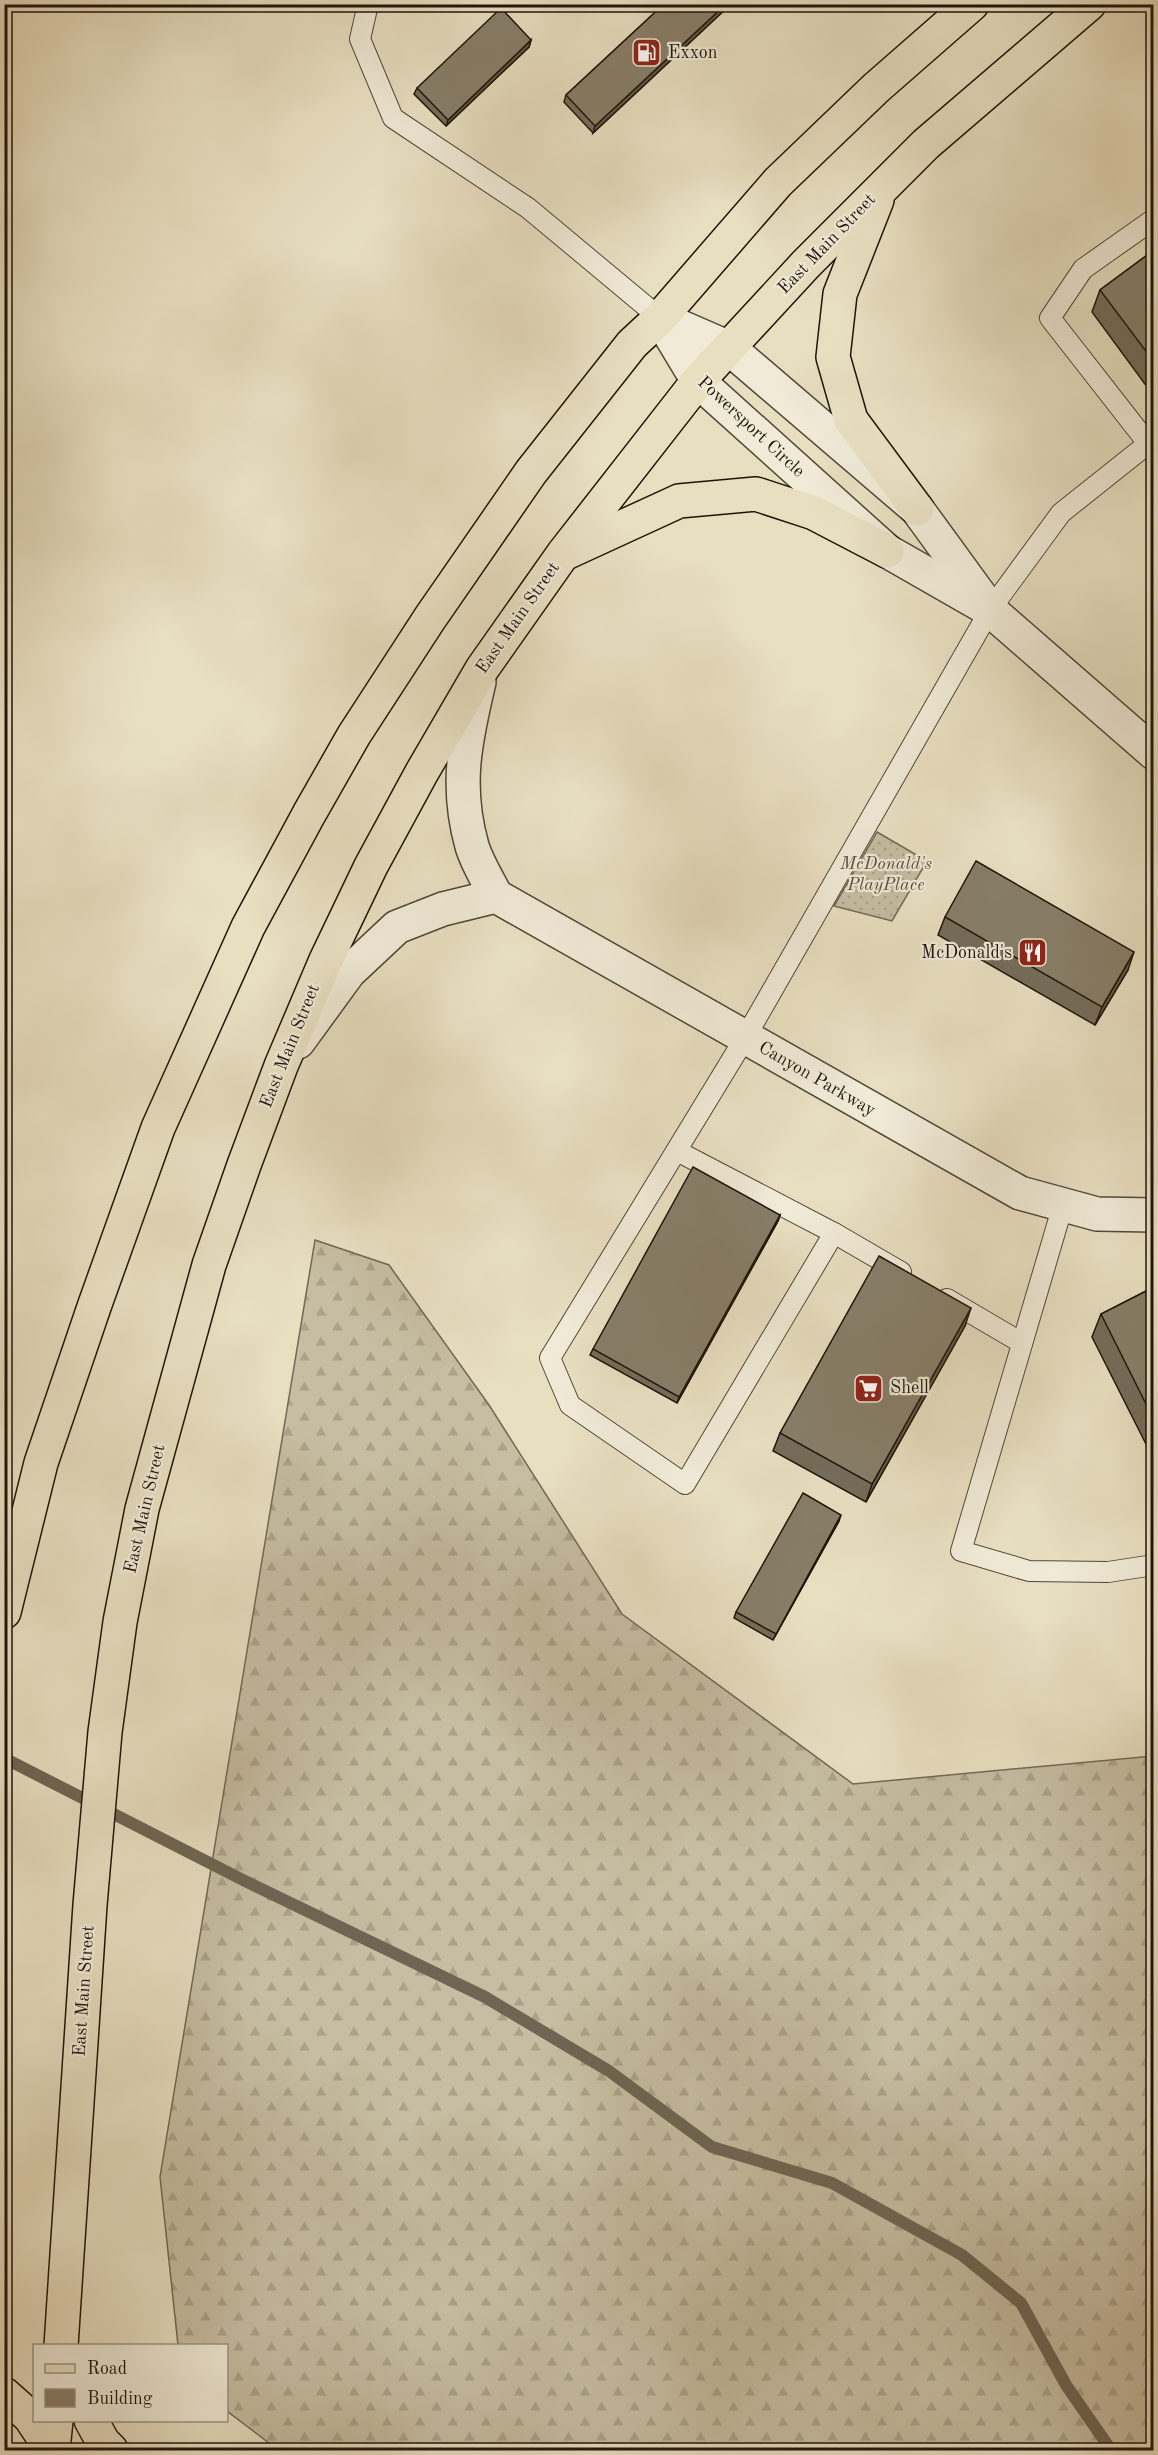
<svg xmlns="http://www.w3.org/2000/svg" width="1158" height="2455" viewBox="0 0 1158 2455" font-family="'Old Standard TT',serif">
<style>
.forest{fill:url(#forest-firs);stroke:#726956;stroke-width:1.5}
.park{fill:url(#park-dots);stroke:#726956;stroke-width:1.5}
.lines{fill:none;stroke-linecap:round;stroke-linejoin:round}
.stream{stroke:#6e6553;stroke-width:12}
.lane-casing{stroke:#504838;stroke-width:22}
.street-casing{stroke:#504838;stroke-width:36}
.primary-casing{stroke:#1e150a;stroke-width:36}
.highway-casing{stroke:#1e150a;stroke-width:36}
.lane{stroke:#f0ead7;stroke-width:20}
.street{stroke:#f0ead7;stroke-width:33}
.primary{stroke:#e8dfc1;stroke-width:33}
.highway{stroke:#e8dfc1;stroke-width:33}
.wall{fill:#746c5a;stroke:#1e150a;stroke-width:1.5}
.shaded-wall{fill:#5e584a;stroke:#1e150a;stroke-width:1.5}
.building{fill:#877e69;stroke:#1e150a;stroke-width:1.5}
.labels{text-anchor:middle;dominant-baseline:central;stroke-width:4.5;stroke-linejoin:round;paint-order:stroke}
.poi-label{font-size:18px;fill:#1e150a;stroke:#f0ead7;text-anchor:start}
.street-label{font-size:18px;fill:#1e150a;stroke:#f0ead7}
.park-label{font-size:18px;font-style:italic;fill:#59503f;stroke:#f0ead7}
</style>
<defs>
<pattern id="forest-firs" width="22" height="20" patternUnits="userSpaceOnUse" patternTransform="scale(1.5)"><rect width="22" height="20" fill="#c6bda2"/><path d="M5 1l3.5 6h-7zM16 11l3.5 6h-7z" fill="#aaa28a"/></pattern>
<pattern id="park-dots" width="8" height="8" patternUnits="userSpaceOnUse" patternTransform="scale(1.5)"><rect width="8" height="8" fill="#c6bda2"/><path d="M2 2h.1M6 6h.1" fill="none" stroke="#aaa28a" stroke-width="1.8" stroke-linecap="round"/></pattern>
</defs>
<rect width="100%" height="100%" fill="#e8dfc1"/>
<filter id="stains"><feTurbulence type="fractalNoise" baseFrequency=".00333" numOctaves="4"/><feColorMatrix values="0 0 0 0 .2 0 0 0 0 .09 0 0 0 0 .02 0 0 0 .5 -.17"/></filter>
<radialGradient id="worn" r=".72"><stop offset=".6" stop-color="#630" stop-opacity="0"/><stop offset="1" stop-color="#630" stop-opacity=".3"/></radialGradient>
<polygon class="forest" points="315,1240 389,1265 489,1405 622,1614 853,1784 1153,1756 1153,2450 278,2450 227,2411 226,2346 178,2345 160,2177"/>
<polygon class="park" points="877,832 927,861 892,921 834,906"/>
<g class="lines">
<polyline class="stream" points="4,1758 243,1880 485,1997 609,2071 712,2147 832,2183 962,2255 1021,2303 1066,2385 1111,2450"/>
<defs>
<g id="lane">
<polyline points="368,4 360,39 393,118 528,208 660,318"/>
<polyline points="1154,219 1083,269 1050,318 1154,451"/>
<polyline points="677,1151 834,1233"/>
<polyline points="1063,1205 961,1551 1029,1571 1108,1572 1154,1565"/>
<polyline points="901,1272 834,1233 685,1484 570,1405 550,1358 745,1038 990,610 1061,513 1154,439"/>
<polyline points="947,1299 1022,1343"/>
</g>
<g id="street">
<polyline points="660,318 698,381 887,551 990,610 1154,753"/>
<polyline points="660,318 729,348 917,509 984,601"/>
<path d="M479 682C465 741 455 786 472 846 477 863 488 880 496 896L1020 1193 1097 1214 1154 1215"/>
<polyline points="298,1042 349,972 397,927 443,909 496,896"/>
</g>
<g id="primary">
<polyline points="877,200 840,294 833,357 851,420 917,509"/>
<polyline points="568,552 679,501 756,494 814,513 887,551"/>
<polyline points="4,1612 41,1463 94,1307 158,1128 248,927 309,814 354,735 430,618 531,472 632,344 660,318 778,182 876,88 972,4"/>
<polyline points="61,2346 90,1905 105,1732 120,1622 142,1509 209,1265 244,1165 281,1066 326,960 371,866 422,772 482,669 563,554 698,381 806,264 926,144 1089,4"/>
<polyline points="53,2450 56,2420"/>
</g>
<g id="highway">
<polyline points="4,2394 30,2417 52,2450"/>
<polyline points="91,2420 103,2442 111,2450"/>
</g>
</defs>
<use href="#lane" class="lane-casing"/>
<use href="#street" class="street-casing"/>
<use href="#primary" class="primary-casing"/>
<use href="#highway" class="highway-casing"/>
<use href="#lane" class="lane"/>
<use href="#street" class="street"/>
<use href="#primary" class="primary"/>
<use href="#highway" class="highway"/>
</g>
<g class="wall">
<polygon points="664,4 731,4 593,133 564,102 566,95"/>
<polygon points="531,40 529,47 446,126 414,94 417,88"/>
<polygon points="1154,250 1153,395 1092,312 1100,290"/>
<polygon points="945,917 1128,970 1095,1025 938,935"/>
<polygon points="780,1215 778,1221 677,1403 590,1355 593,1349"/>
<polygon points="1154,1287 1154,1460 1092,1337 1101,1314"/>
<polygon points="965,1326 866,1502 773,1451 780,1433"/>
<polygon points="839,1521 773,1640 734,1618 736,1612"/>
</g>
<g class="shaded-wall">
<polygon points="726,4 731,4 593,133 595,126"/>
<polygon points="531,40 529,47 446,126 448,120"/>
<polygon points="1134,952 1128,970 1095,1025 1102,1007"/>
<polygon points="780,1215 778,1221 677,1403 679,1397"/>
<polygon points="971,1308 965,1326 866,1502 872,1484"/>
<polygon points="841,1515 839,1521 773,1640 776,1634"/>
</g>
<g class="building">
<polygon points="664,4 726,4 595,126 566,95"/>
<polygon points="501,8 531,40 448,120 417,88"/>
<polygon points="1154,250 1154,362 1100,290"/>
<polygon points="976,861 1134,952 1102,1007 945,917"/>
<polygon points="693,1167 780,1215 679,1397 593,1349"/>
<polygon points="879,1256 971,1308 872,1484 780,1433"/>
<polygon points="1154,1287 1154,1420 1101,1314"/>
<polygon points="803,1493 841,1515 776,1634 736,1612"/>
</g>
<defs>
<symbol id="fuel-square" viewBox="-11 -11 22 22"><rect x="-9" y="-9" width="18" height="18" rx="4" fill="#8f2418" stroke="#f0ead7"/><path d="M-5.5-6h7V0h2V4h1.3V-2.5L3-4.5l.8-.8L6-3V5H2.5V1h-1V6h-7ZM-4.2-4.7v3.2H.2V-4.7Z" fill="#fff"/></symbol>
<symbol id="restaurant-square" viewBox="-11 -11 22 22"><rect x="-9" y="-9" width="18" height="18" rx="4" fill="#8f2418" stroke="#f0ead7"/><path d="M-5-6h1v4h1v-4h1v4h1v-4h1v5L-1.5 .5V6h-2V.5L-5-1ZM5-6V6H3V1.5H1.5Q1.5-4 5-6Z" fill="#fff"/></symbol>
<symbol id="supermarket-square" viewBox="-11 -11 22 22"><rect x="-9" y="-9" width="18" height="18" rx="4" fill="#8f2418" stroke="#f0ead7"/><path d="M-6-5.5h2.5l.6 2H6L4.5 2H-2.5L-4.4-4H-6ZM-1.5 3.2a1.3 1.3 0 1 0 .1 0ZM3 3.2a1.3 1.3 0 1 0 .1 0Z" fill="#fff"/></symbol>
</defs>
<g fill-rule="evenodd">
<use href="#fuel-square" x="630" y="36" width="33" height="33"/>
<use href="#restaurant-square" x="1016" y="936" width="33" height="33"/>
<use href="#supermarket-square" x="852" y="1372" width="33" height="33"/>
</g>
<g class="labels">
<g class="poi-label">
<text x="668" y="53">Exxon</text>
<text x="1012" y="953" text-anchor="end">McDonald's</text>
<text x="890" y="1388">Shell</text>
</g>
<g class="street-label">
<text transform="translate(827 244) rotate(-46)">East Main Street</text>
<text transform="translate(751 427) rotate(43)">Powersport Circle</text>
<text transform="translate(518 618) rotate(-55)">East Main Street</text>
<text transform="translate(290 1046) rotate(-68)">East Main Street</text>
<text transform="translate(817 1079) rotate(30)">Canyon Parkway</text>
<text transform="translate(145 1509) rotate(-77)">East Main Street</text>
<text transform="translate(84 1991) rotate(-86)">East Main Street</text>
</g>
<g class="park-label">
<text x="886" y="864">McDonald's<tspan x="886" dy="21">PlayPlace</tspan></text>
</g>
</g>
<rect width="1158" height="2455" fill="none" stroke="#e8dfc1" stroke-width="24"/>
<rect x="6" y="6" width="1146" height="2443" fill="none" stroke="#1e150a" stroke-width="3"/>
<rect x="12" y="12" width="1134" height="2431" fill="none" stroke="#1e150a" stroke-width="1.5"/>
<rect x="33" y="2344" width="195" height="78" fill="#f0ead7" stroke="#9c9585" stroke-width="1.5"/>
<rect x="45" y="2364" width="30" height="9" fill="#e8dfc1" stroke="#9c9585" stroke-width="1.5"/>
<text x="87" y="2374" font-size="18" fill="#1e150a">Road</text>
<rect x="45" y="2389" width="30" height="18" fill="#877e69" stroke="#9c9585" stroke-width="1.5"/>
<text x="87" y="2404" font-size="18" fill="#1e150a">Building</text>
<rect width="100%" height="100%" filter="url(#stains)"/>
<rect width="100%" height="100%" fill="url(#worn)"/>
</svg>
